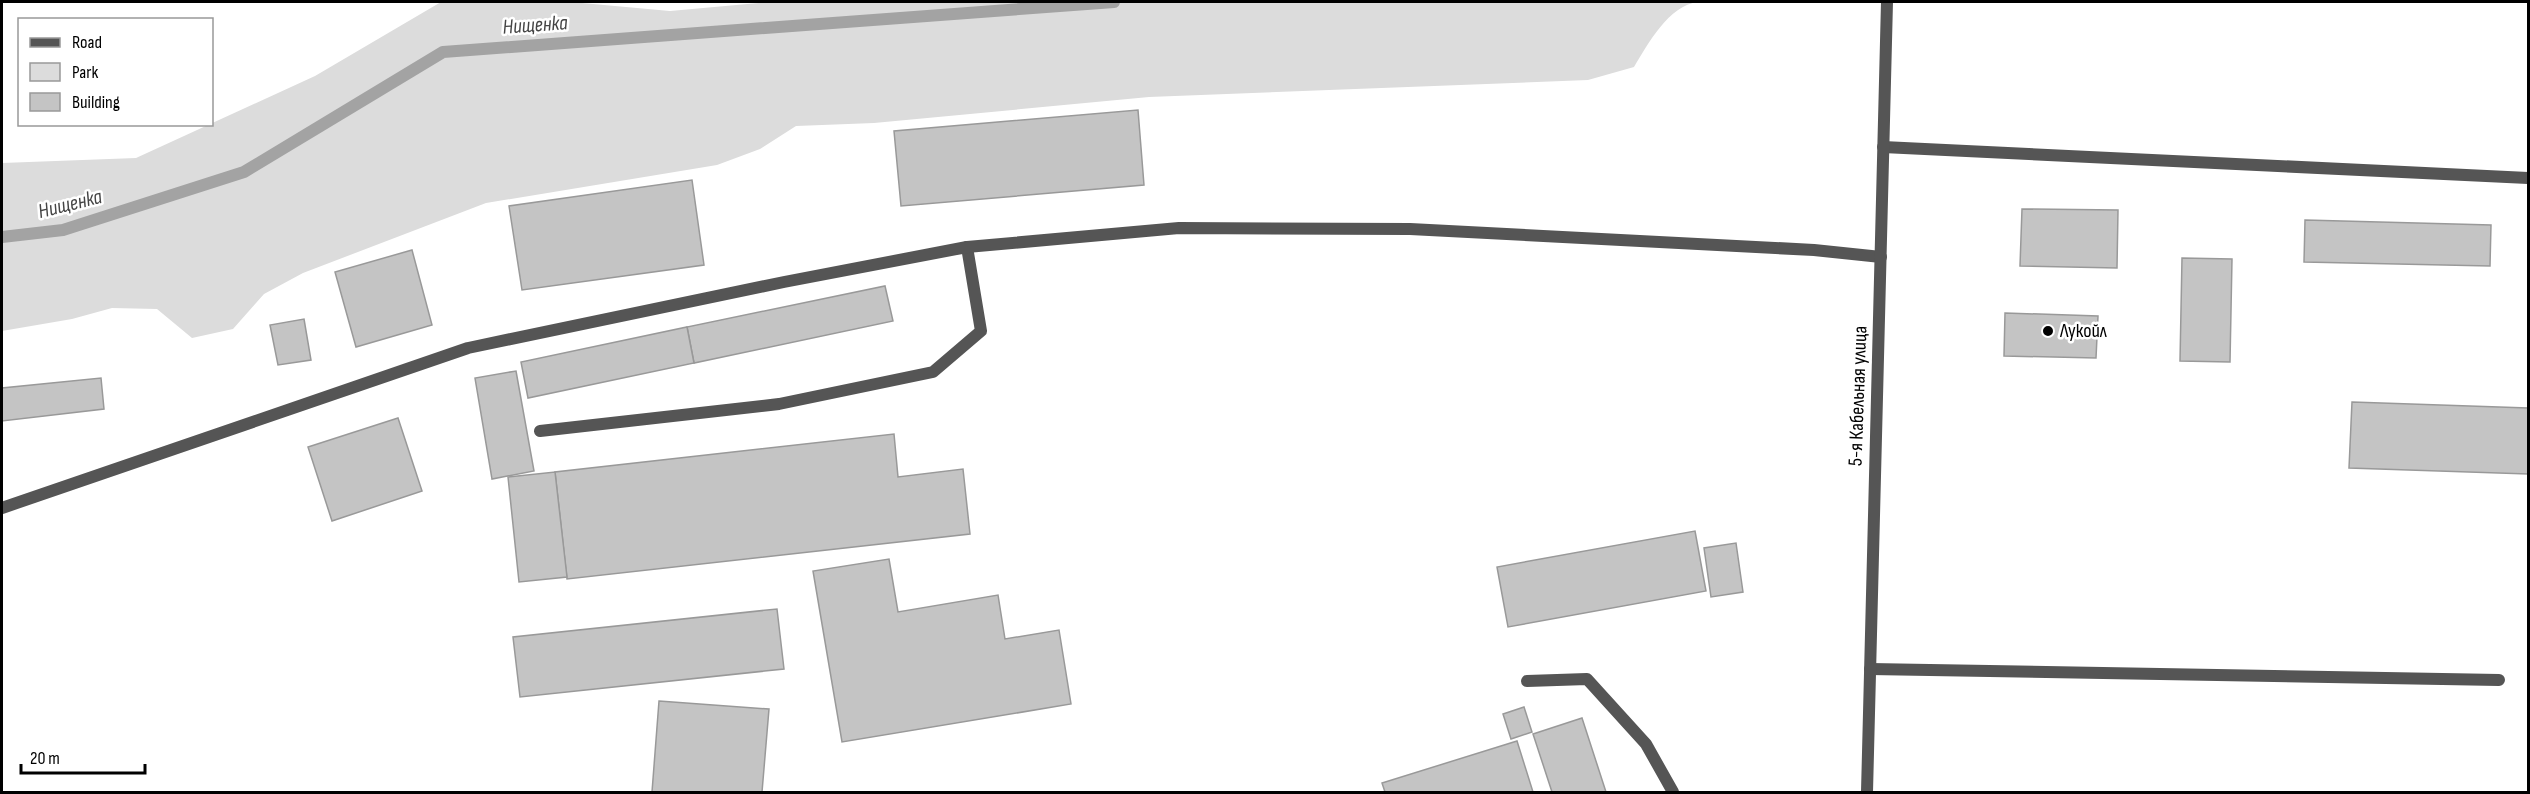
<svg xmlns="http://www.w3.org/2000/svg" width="2530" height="794" viewBox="0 0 2530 794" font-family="'Sofia Sans Condensed',sans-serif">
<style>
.green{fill:#dcdcdc}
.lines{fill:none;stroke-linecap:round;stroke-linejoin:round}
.stream{stroke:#a3a3a3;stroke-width:12}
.building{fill:#c4c4c4;stroke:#999;stroke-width:1.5}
.service{stroke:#555;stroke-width:12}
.tertiary{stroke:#555;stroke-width:12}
.poi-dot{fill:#000;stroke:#fff;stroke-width:2}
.labels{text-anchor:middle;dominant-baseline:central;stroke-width:5;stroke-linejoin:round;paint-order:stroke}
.poi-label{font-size:20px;fill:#000;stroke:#fff;text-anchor:start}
.street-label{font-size:20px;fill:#000;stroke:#fff}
.water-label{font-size:21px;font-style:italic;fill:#444;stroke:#fff}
</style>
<rect width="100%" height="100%" fill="#fff"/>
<path class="green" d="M441 2H571L670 11 769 2H1698C1669 5 1648 44 1634 67L1588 80 1149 97 874 123 796 126 760 149 717 165 486 203 303 273 264 294 233 329 192 338 157 309 112 308 72 319 2 331V163L136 158 315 76Z"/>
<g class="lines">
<polyline class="stream" points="2,237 63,230 244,172 443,52 1114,2"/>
</g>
<g class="building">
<polygon points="1138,110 1144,185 901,206 894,131"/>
<polygon points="692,180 704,265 522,290 509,206"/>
<polygon points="2022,209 2118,210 2117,268 2020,266"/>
<polygon points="2305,220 2491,225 2490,266 2304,262"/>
<polygon points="412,250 432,325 356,347 335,272"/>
<polygon points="2182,258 2232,259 2230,362 2180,361"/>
<polygon points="885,286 893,321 694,363 687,327"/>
<polygon points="2005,313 2098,316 2096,358 2004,356"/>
<polygon points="304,319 311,360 278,365 270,325"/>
<polygon points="687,327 694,363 528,398 521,362"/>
<polygon points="516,371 534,471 492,479 475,378"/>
<polygon points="101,378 104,409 2,421 2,388"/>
<polygon points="2352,402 2528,408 2528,474 2349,468"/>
<polygon points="398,418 422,491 332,521 308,447"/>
<polygon points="894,434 898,477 963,469 970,534 567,579 555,472"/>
<polygon points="555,472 567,577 519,582 508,477"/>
<polygon points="1695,531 1706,591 1508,627 1497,567"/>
<polygon points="1736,543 1743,592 1711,597 1704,548"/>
<polygon points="889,559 898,612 998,595 1005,639 1059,630 1071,704 842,742 813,571"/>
<polygon points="777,609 784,669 520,697 513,637"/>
<polygon points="659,701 769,709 762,792 652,792"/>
<polygon points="1524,707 1532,732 1511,739 1503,714"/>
<polygon points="1582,718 1606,792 1552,792 1533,734"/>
<polygon points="1517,741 1533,792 1385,792 1382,783"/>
</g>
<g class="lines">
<g class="service">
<polyline points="1883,147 2528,178"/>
<polyline points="540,431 779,404 933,372 981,331 967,247"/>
<polyline points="2,508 468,348 784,282 967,247 1179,228 1410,229 1814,250 1881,257"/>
<polyline points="1870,669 2499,680"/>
<polyline points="1527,681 1587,679 1646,744 1673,792"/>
</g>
<polyline class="tertiary" points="1867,792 1887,2"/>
</g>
<circle class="poi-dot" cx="2048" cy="331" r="6"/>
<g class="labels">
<g class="poi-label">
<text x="2060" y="331">Лукойл</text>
</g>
<g class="street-label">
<text transform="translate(1858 396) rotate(-88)">5-я Кабельная улица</text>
</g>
<g class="water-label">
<text transform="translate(535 25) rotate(-4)">Нищенка</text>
<text transform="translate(70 204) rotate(-14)">Нищенка</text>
</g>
</g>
<rect width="2530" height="794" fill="none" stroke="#000000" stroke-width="6"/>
<rect x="18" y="18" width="195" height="108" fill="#ffffff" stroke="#999999" stroke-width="1.5"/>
<rect x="30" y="38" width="30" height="9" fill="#555555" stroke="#999999" stroke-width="1.5"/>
<text x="72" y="48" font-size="18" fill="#000000">Road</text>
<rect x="30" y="63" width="30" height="18" fill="#dcdcdc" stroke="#999999" stroke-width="1.5"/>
<text x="72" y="78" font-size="18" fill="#000000">Park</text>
<rect x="30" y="93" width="30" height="18" fill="#c4c4c4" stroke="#999999" stroke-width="1.5"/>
<text x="72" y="108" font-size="18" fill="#000000">Building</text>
<path d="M21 764v9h124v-9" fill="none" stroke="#000000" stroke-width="3"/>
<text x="30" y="764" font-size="18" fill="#000000" stroke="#ffffff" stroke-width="4.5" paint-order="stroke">20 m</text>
</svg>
